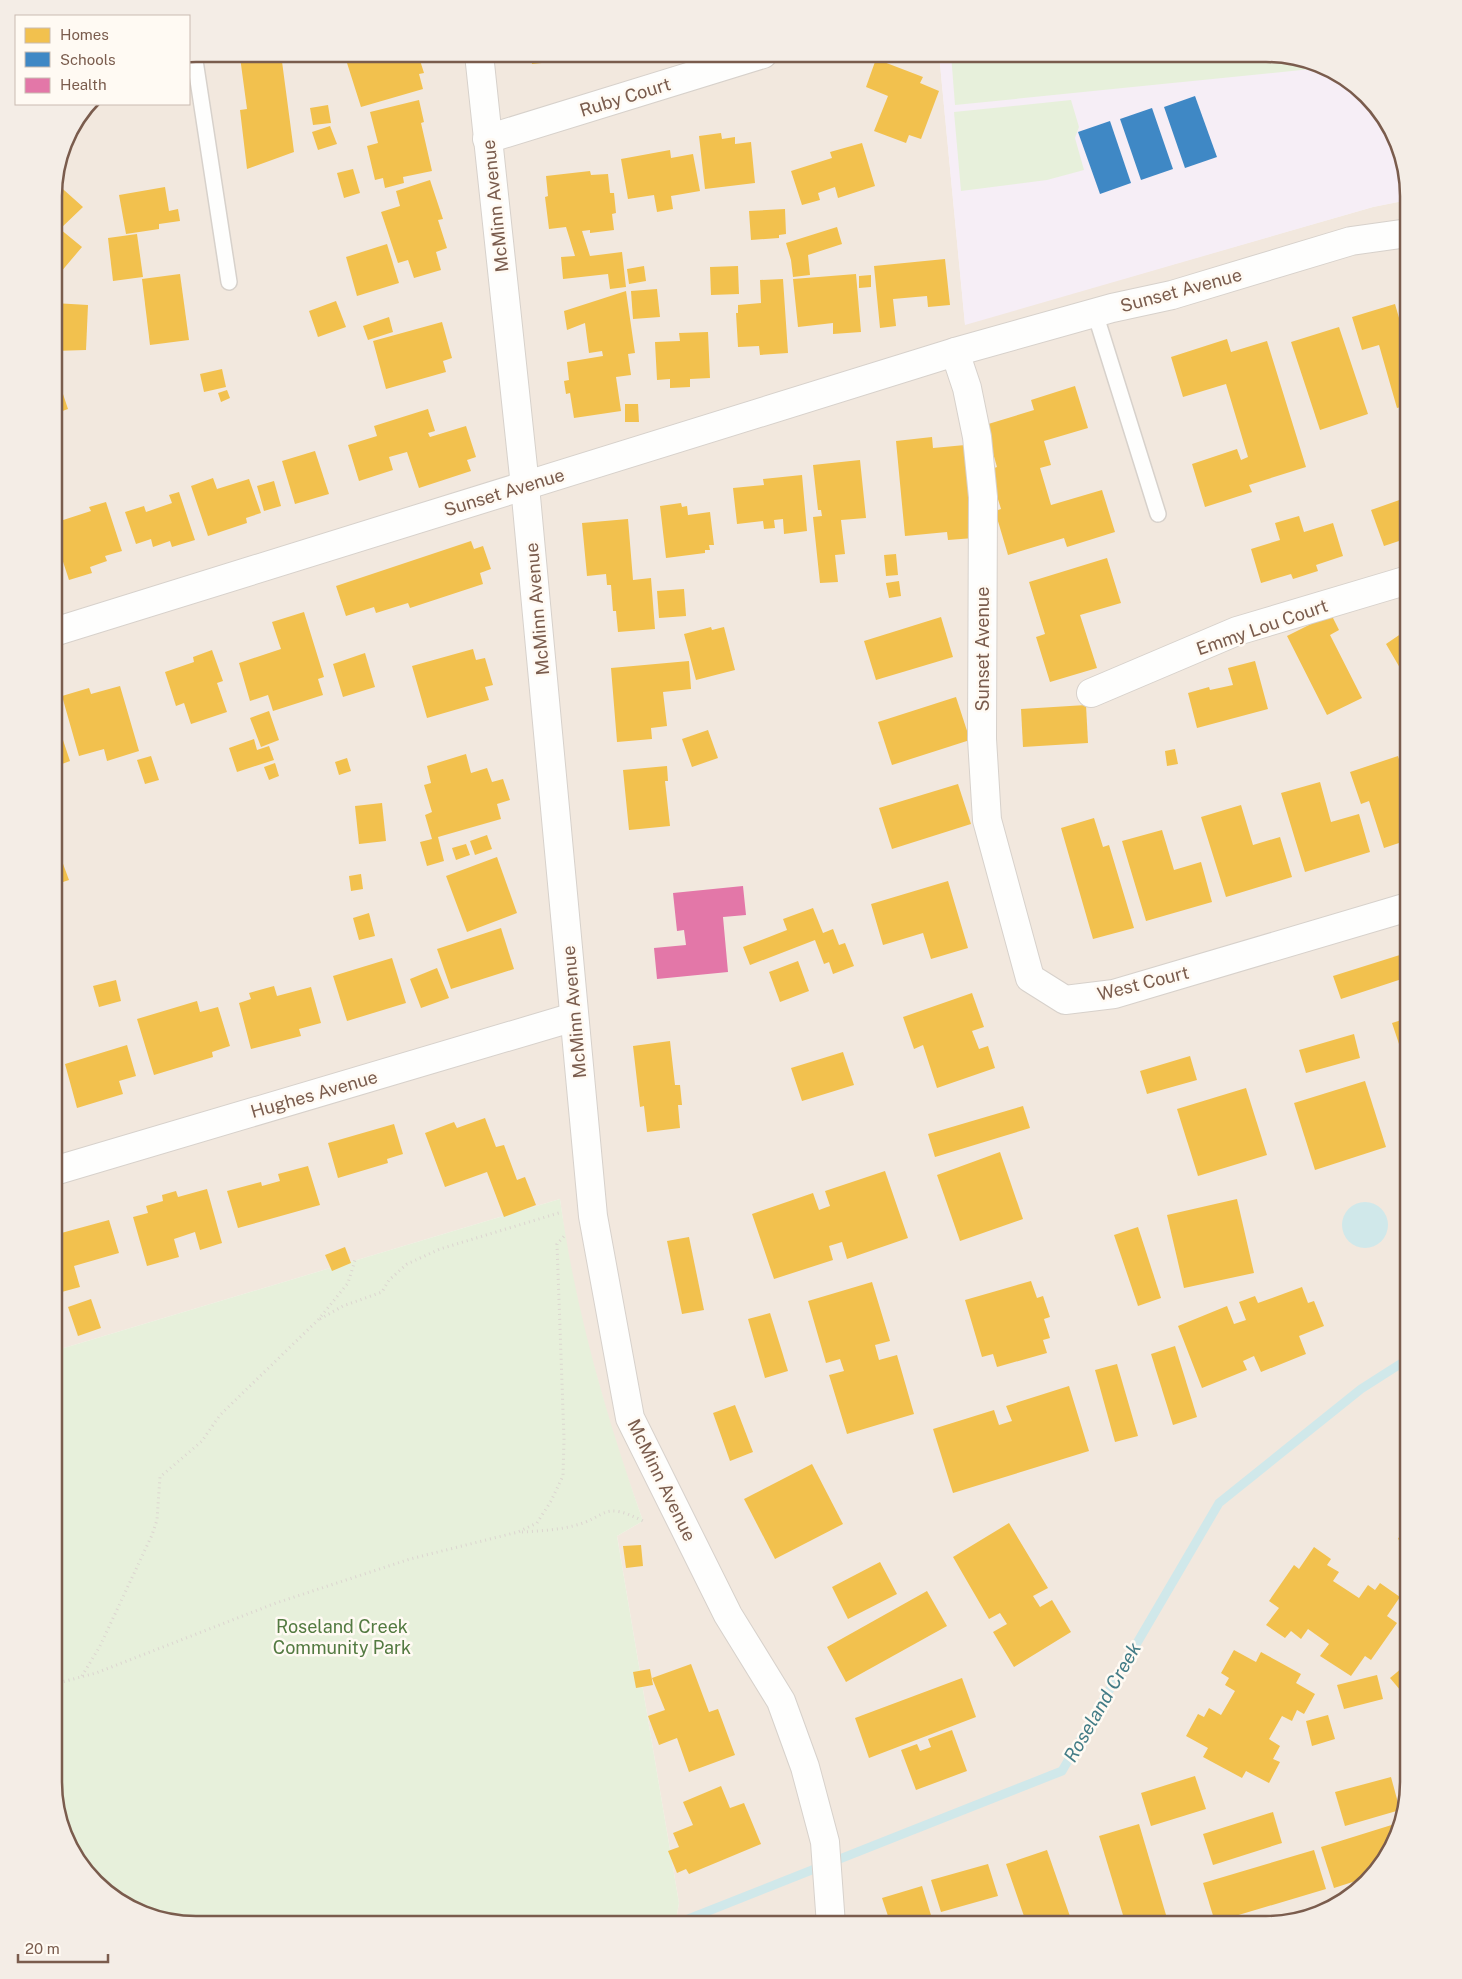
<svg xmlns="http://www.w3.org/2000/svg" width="1462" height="1979" viewBox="0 0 1462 1979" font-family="'Public Sans',sans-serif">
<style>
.residential{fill:#f2e8de}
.education{fill:#f6eef6}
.green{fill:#e7f0db}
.water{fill:#d0e8ea}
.homes{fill:#f2c14e}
.schools{fill:#3f88c5}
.health{fill:#e377a8}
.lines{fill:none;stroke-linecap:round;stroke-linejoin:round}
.stream{stroke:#d0e8ea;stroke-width:9}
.lane-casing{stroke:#d7d1cb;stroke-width:18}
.street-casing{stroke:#d7d1cb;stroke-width:30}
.path{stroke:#dcd5d0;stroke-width:3;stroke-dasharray:1 4;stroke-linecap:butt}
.lane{stroke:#fefefd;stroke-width:15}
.street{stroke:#fefefd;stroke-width:28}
.labels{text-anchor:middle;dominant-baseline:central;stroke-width:5;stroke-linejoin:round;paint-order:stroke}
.street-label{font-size:18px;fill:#7a5c4d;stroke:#fffaf3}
.park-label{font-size:18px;fill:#537a41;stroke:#fffaf3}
.water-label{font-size:19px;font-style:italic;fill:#437c86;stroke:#fffaf3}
.rim{fill:none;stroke:#7a5c4d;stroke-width:2.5}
</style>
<rect width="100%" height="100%" fill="#f9f5f0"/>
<polygon class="residential" points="196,54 939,54 965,324 1373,207 1408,200 1408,1783 1389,1854 1337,1906 1266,1925 675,1925 679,1903 617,1536 643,1521 616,1445 584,1331 567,1251 560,1199 54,1351 54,187 69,133 91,104 189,104 189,55"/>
<polygon class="education" points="939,54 1275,54 1337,73 1389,125 1408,200 1373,207 965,325"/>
<g class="green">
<polygon points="951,54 1275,54 1321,68 955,105"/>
<polygon points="1071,100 1079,127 1075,138 1084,170 1047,180 961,191 954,112"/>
<path d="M560 1199C575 1309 606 1416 643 1521L617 1536 679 1903 675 1925H187L125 1906 73 1854 54 1783V1351Z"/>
</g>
<circle class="water" cx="1365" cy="1225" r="23"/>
<g class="homes">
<polygon points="266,54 281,54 294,152 247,169 240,110 247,109 240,57"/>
<polygon points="378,54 418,54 424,73 419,74 423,89 361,107 347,63"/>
<polygon points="531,54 579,54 580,59 532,64"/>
<polygon points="899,54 911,54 910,62 898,60"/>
<polygon points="876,59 923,77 920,83 939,91 921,139 909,135 906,143 874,131 888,96 866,87"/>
<polygon points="419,100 424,122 421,123 432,171 403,177 404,183 385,188 383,178 375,180 367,146 378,143 370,112"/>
<polygon points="328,105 331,123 313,125 310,108"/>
<polygon points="330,126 337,144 318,150 312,132"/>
<polygon points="721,133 722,139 735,137 735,144 751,142 755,183 705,189 699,136"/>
<polygon points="862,143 875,186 838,198 835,187 818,193 820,200 802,205 791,171 832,158 830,152"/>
<polygon points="670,150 671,158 693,154 700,191 671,196 673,209 657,212 654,195 628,199 621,159"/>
<polygon points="353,169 360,193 344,198 337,173"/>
<polygon points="590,171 591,175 608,174 610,193 614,193 616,213 612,214 614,230 590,233 590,230 582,231 590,256 622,252 626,287 610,289 608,274 563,279 561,257 575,256 566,227 549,229 545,197 548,196 546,176"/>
<polygon points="430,180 443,219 438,220 447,248 436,252 441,270 414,278 408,260 398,263 381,212 400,206 396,191"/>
<polygon points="55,182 83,207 60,229 82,247 60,273 54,267"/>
<polygon points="165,187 169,211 178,209 180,221 159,224 159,229 126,234 119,195"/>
<polygon points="785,209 786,234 779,235 779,238 751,240 749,211"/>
<polygon points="837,227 842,244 808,255 810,275 793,277 791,260 786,243"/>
<polygon points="137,234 143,277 113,281 108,238"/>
<polygon points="387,244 399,283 357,296 346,257"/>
<polygon points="945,259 950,305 928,307 927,296 893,299 896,326 880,328 874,266"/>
<polygon points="644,266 646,281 629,284 627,269"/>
<polygon points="738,266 739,294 711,295 710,267"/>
<polygon points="180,274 189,340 150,345 142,279"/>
<polygon points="856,274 861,332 833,334 833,323 798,327 793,279"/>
<polygon points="871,275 871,287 859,288 859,276"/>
<polygon points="783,279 788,353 760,355 759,346 738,347 736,313 738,313 738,305 761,303 760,280"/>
<polygon points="657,289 660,317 633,319 631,291"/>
<polygon points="626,291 635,353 628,354 631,375 616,377 621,411 574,418 570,393 566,394 564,381 569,380 567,362 603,356 602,351 589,353 585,323 567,330 564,311"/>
<polygon points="336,301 346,327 318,337 309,311"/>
<polygon points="54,303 88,305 86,350 54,351"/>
<polygon points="1395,304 1408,349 1408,405 1397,408 1379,345 1362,350 1352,317"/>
<polygon points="389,317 393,332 368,340 363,326"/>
<polygon points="442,322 452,358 443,361 446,372 386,389 373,341"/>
<polygon points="1339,327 1368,414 1320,430 1291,342"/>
<polygon points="708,332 710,378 690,379 690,387 670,388 670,379 657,380 655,342 680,341 679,333"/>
<polygon points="1227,339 1231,352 1267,341 1306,467 1249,485 1252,492 1205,507 1192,464 1237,449 1241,460 1248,457 1226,384 1183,397 1171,357"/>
<polygon points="222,369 226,387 204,392 200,374"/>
<polygon points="1075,386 1088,428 1044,441 1051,465 1040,468 1051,505 1102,490 1115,532 1067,547 1064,538 1008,555 995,511 1001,509 989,470 997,467 985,425 1034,410 1031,400"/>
<polygon points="227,390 230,398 221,402 218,393"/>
<polygon points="62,391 68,409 54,414 54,394"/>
<polygon points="625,404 638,404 639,422 625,422"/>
<polygon points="428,409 435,431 428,433 430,437 466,426 476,457 467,460 471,471 419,488 407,452 389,457 393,470 359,481 348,445 377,436 374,426"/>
<polygon points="932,437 933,448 965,445 974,538 948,540 947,532 905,536 896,441"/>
<polygon points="315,451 329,494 295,504 282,461"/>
<polygon points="860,460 866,518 841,520 845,554 835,555 838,582 820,583 813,517 822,516 821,510 818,510 813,465"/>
<polygon points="802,475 807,531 784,534 783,519 774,520 775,528 764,529 763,521 737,524 733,488 764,485 763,479"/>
<polygon points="213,478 217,489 249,479 261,513 246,518 247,523 208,536 191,486"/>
<polygon points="274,481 281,506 264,511 257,486"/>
<polygon points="179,492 195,540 172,547 170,541 153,547 151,539 136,544 125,512 144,506 146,512 172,503 169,495"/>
<polygon points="1408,497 1408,538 1384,546 1371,510"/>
<polygon points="106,502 122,551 105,556 107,561 90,567 92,573 69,580 54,534 54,532 60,530 57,522 91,511 89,507"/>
<polygon points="681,503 682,507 687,506 688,515 710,512 714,545 709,545 710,550 705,550 705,553 666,558 660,506"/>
<polygon points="1299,516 1304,532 1333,523 1343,556 1316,565 1318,571 1293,579 1291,574 1261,583 1251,549 1280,540 1275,523"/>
<polygon points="628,519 633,580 651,578 655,629 618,632 616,611 613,611 611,585 607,585 606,574 587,576 582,523"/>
<polygon points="471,541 474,549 483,546 491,569 480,573 483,584 410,608 408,603 376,613 374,607 346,616 336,586"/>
<polygon points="896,554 898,575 886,576 884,555"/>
<polygon points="1107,558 1121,603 1080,615 1097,668 1050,682 1036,637 1045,634 1029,582"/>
<polygon points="899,581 901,596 889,598 886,583"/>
<polygon points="684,589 686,616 659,618 657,591"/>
<polygon points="304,612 324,677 318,679 323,695 273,711 268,695 250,701 239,663 281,649 272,622"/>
<polygon points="1331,614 1339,630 1330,635 1362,698 1327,715 1287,636"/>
<polygon points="941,617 953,657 876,680 864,641"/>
<polygon points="711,627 712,630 724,627 735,670 696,680 684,634"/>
<polygon points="1408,629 1408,666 1407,664 1400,668 1386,644"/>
<polygon points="473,649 476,660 485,658 493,685 485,687 489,700 427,718 412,666"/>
<polygon points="212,650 223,681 217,683 227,712 191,724 184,703 176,706 165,672 194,662 193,657"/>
<polygon points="365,653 375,687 343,697 333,664"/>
<polygon points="689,661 691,689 663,692 667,726 651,728 652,739 617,742 611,668"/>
<polygon points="1255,661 1268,709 1197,728 1188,693 1209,687 1210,690 1233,685 1228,668"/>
<polygon points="120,686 139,751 107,761 104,749 79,756 62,696 89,688 91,694"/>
<polygon points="956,697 970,740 892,765 878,722"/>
<polygon points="1086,705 1088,743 1023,747 1021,709"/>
<polygon points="269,711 279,740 261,747 250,718"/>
<polygon points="54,725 60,741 63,740 70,761 54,767"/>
<polygon points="708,730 718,758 692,767 682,739"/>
<polygon points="254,739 257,750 269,746 274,760 237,772 229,748"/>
<polygon points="1175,749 1178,764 1167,766 1165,751"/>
<polygon points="466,754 471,773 487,768 492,782 503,779 510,800 497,804 501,819 438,837 444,861 427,866 420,842 432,839 425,815 432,812 424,785 431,783 427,766"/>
<polygon points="151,756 159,780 145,784 137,760"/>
<polygon points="1398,756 1408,786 1408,840 1384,848 1369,801 1361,804 1350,772"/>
<polygon points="347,758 351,771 339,775 335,762"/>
<polygon points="275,763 279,776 269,780 264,767"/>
<polygon points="667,766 668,781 665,781 670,826 629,830 623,770"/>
<polygon points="1320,782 1331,822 1359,814 1370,852 1305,872 1281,793"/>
<polygon points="958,784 971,824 892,849 879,808"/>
<polygon points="382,803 386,841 359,844 355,806"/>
<polygon points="1241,805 1253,845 1280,837 1292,877 1226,897 1201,817"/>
<polygon points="1094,818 1103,847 1109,845 1134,928 1093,939 1061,828"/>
<polygon points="1162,830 1174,870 1201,862 1212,902 1146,921 1122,841"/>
<polygon points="487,835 492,849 475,855 470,841"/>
<polygon points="466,844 470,855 456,860 452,848"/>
<polygon points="497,857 517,913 467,932 446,876"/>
<polygon points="62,861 69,880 54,885 54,863"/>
<polygon points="361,874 363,889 351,891 349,876"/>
<polygon points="948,881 968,948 931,959 923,933 883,945 871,904"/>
<polygon points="813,908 823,933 833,929 839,945 845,943 854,966 833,974 829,962 824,964 815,940 750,965 743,947 787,930 783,919"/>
<polygon points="369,913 375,936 359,940 353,918"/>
<polygon points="501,928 514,969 451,989 437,949"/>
<polygon points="1403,954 1408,968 1408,977 1341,999 1333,976"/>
<polygon points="392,958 406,1003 347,1021 333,976"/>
<polygon points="798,961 809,991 780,1002 769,972"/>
<polygon points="437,968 449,998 421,1008 410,979"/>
<polygon points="116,980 121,1001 99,1007 93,986"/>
<polygon points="274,986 277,996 311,987 321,1023 299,1029 301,1036 251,1049 239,1003 251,999 249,993"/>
<polygon points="972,993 984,1027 972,1031 979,1049 988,1046 995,1068 937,1088 923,1045 914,1049 903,1017"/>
<polygon points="197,1001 200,1012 218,1007 230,1046 212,1052 213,1057 154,1075 137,1019"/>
<polygon points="1408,1018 1408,1044 1400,1047 1392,1023"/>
<polygon points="1354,1034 1360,1058 1306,1073 1299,1050"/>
<polygon points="670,1041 675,1085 680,1085 682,1105 678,1105 680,1128 647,1132 644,1106 640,1107 633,1046"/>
<polygon points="127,1045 136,1076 119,1081 123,1094 77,1108 65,1064"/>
<polygon points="843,1052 854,1085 802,1101 791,1068"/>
<polygon points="1190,1056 1197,1080 1147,1094 1140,1071"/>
<polygon points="1408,1068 1408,1096 1399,1072"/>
<polygon points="1365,1081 1386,1147 1315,1170 1294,1103"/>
<polygon points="1246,1088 1267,1155 1198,1176 1177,1109"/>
<polygon points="1023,1106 1030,1128 935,1157 928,1134"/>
<polygon points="485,1118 496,1147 504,1145 517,1180 525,1177 536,1205 504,1217 487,1172 445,1187 425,1133 454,1122 457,1128"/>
<polygon points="394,1124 403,1154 387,1159 388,1163 338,1178 328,1143"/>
<polygon points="1000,1152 1023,1219 960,1241 937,1175"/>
<polygon points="308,1166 320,1205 238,1228 227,1191 261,1182 262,1186 280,1181 278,1174"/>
<polygon points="885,1171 908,1238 847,1259 842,1242 829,1246 833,1260 774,1279 752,1214 813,1193 819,1210 830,1206 825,1191"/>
<polygon points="207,1189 222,1243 200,1250 195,1232 174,1239 179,1257 147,1266 133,1217 148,1213 146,1206 163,1201 162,1195 176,1191 178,1197"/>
<polygon points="1237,1199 1254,1273 1184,1288 1167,1215"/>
<polygon points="109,1220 119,1253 74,1266 80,1287 58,1293 54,1276 54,1235"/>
<polygon points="1138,1227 1161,1298 1138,1306 1114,1235"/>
<polygon points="689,1237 704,1310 682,1314 667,1241"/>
<polygon points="345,1247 351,1263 332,1271 325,1255"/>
<polygon points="1031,1281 1037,1298 1043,1296 1050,1317 1044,1319 1050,1338 1043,1340 1047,1353 997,1367 993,1354 982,1357 965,1300"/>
<polygon points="872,1282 890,1341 875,1345 879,1360 897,1355 914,1414 847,1434 829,1375 844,1371 840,1359 826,1363 808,1301"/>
<polygon points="1302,1287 1308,1303 1314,1301 1324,1326 1299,1336 1306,1354 1261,1372 1254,1356 1243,1361 1247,1370 1202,1388 1178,1326 1227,1306 1234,1324 1246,1320 1239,1302 1255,1296 1258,1303"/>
<polygon points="91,1299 101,1328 78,1336 68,1307"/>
<polygon points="770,1313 788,1371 765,1378 748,1319"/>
<polygon points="1175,1346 1197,1417 1173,1425 1151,1354"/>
<polygon points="1117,1364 1138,1436 1115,1442 1095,1370"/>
<polygon points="1069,1386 1089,1451 953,1493 933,1429 994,1410 999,1425 1012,1421 1006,1406"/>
<polygon points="735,1405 753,1452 730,1461 713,1413"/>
<polygon points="812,1464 843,1524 775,1559 744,1499"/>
<polygon points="1009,1523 1048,1588 1033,1596 1040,1607 1052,1600 1071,1632 1014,1667 993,1632 1007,1624 1000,1613 989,1619 953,1557"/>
<polygon points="1408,1534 1408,1561 1407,1561 1398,1538"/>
<polygon points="641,1545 643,1566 626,1568 623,1546"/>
<polygon points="1314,1547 1331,1559 1327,1565 1339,1572 1333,1581 1359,1598 1368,1585 1375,1590 1380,1583 1400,1597 1387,1616 1397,1623 1371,1660 1365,1656 1351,1676 1320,1656 1329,1644 1308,1629 1301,1639 1291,1631 1285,1638 1266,1625 1279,1608 1269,1601 1294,1565 1299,1569"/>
<polygon points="880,1562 897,1594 848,1619 832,1587"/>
<polygon points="927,1591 947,1626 846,1682 827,1647"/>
<polygon points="1234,1650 1256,1662 1261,1652 1301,1674 1296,1683 1315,1694 1304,1714 1297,1710 1292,1721 1282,1716 1269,1739 1280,1746 1273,1759 1280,1762 1269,1783 1246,1771 1242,1778 1203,1757 1208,1748 1186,1736 1198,1714 1204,1717 1209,1708 1221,1715 1235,1691 1225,1685 1229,1678 1221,1673"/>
<polygon points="1408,1663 1408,1695 1406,1697 1390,1678"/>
<polygon points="691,1664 709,1712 718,1709 735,1755 689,1772 677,1738 659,1745 648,1716 665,1710 652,1678"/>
<polygon points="650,1669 653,1685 636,1688 633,1672"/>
<polygon points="1377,1675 1383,1699 1344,1709 1337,1685"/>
<polygon points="962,1678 976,1717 869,1758 855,1718"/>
<polygon points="1328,1715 1335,1739 1312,1746 1306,1721"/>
<polygon points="952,1730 967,1771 916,1790 901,1750 917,1744 920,1751 931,1747 928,1739"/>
<polygon points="1195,1776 1206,1809 1151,1826 1141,1793"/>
<polygon points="1391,1777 1400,1810 1345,1826 1335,1792"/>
<polygon points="721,1786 730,1808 744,1803 761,1844 689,1874 686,1869 677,1873 668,1851 679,1847 673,1833 693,1825 683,1802"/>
<polygon points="1273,1812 1282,1843 1213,1865 1203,1834"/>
<polygon points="1398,1823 1389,1854 1365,1878 1334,1888 1321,1847"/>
<polygon points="1139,1824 1169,1925 1126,1925 1099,1836"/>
<polygon points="1047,1850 1073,1925 1027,1925 1006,1864"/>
<polygon points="1314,1850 1326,1889 1215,1922 1203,1883"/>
<polygon points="988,1864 998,1896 941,1912 931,1880"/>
<polygon points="922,1886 934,1925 891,1925 882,1898"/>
</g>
<g class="schools">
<polygon points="1195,96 1217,157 1185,168 1164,107"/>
<polygon points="1152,108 1173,169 1141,180 1120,119"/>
<polygon points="1110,121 1131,183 1100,194 1078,132"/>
</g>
<polygon class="health" points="743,886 746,915 723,917 728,972 657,979 654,948 686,945 684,930 677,931 673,893"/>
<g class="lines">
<polyline class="stream" points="673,1925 1062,1771 1219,1503 1361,1389 1408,1359"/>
<defs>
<g id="lane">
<polyline points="194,54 229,282"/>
<polyline points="1095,313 1158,514"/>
</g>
<g id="street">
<polyline points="479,54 525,486 593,1216 630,1418 728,1615 781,1701 805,1767 825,1842 831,1925"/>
<polyline points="487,139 763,54"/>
<polyline points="955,352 967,388 977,437 983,497 982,739 987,820 1030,978 1065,1000 1114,994 1408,907"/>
<polyline points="54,632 955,352 1112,308 1172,295 1351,241 1408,233"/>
<polyline points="1091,693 1237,631 1408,580"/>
<polyline points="54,1171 574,1017"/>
</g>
</defs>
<use href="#lane" class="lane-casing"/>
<use href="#street" class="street-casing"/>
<g class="path">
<polyline points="320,1319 343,1306 382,1292 389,1280 407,1264 440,1249 562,1212"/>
<path d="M522 1532C539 1531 557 1530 573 1526 609 1517 601 1500 643 1521"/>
<polyline points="82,1676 100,1646 152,1535 157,1520 160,1477 202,1441 220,1415 318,1320 348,1283 355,1260"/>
<polyline points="54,1684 96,1673 276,1603 410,1559 518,1532 537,1523 551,1501 563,1476 564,1439 557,1244 566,1234"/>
</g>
<use href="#lane" class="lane"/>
<use href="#street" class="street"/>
</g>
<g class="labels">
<g class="street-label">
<text transform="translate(625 97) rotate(-17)">Ruby Court</text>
<text transform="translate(495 206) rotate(-96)">McMinn Avenue</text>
<text transform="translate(1181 290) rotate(-15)">Sunset Avenue</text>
<text transform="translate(504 492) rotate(-17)">Sunset Avenue</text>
<text transform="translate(537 609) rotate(-95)">McMinn Avenue</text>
<text transform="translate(1262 627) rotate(-19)">Emmy Lou Court</text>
<text transform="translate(982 649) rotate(-90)">Sunset Avenue</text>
<text transform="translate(1143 983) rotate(-14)">West Court</text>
<text transform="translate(574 1012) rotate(-95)">McMinn Avenue</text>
<text transform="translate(314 1094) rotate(-16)">Hughes Avenue</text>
<text transform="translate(662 1480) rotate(64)">McMinn Avenue</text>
</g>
<g class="park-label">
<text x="342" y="1626">Roseland Creek<tspan x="342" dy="21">Community Park</tspan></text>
</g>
<g class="water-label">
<text transform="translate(1102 1702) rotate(-60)">Roseland Creek</text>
</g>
</g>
<path d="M0 0H1462V1979H0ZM196 62H1266A134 134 0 0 1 1400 196V1782A134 134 0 0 1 1266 1916H196A134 134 0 0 1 62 1782V196A134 134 0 0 1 196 62Z" fill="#f4ede6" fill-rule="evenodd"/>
<path class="rim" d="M196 62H1266A134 134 0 0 1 1400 196V1782A134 134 0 0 1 1266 1916H196A134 134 0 0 1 62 1782V196A134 134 0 0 1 196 62Z"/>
<rect x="15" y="15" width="175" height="90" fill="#fffaf3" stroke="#cabbb1"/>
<rect x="25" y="28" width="25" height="15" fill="#f2c14e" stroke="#cabbb1"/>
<text x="60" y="40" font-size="15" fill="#7a5c4d">Homes</text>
<rect x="25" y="52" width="25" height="15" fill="#3f88c5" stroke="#cabbb1"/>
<text x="60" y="65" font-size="15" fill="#7a5c4d">Schools</text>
<rect x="25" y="78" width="25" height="15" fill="#e377a8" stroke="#cabbb1"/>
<text x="60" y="90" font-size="15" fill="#7a5c4d">Health</text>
<path d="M18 1954v8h90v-8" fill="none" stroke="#7a5c4d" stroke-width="2.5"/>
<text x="25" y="1954" font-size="15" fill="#7a5c4d" stroke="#fffaf3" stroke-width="4" paint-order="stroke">20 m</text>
</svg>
